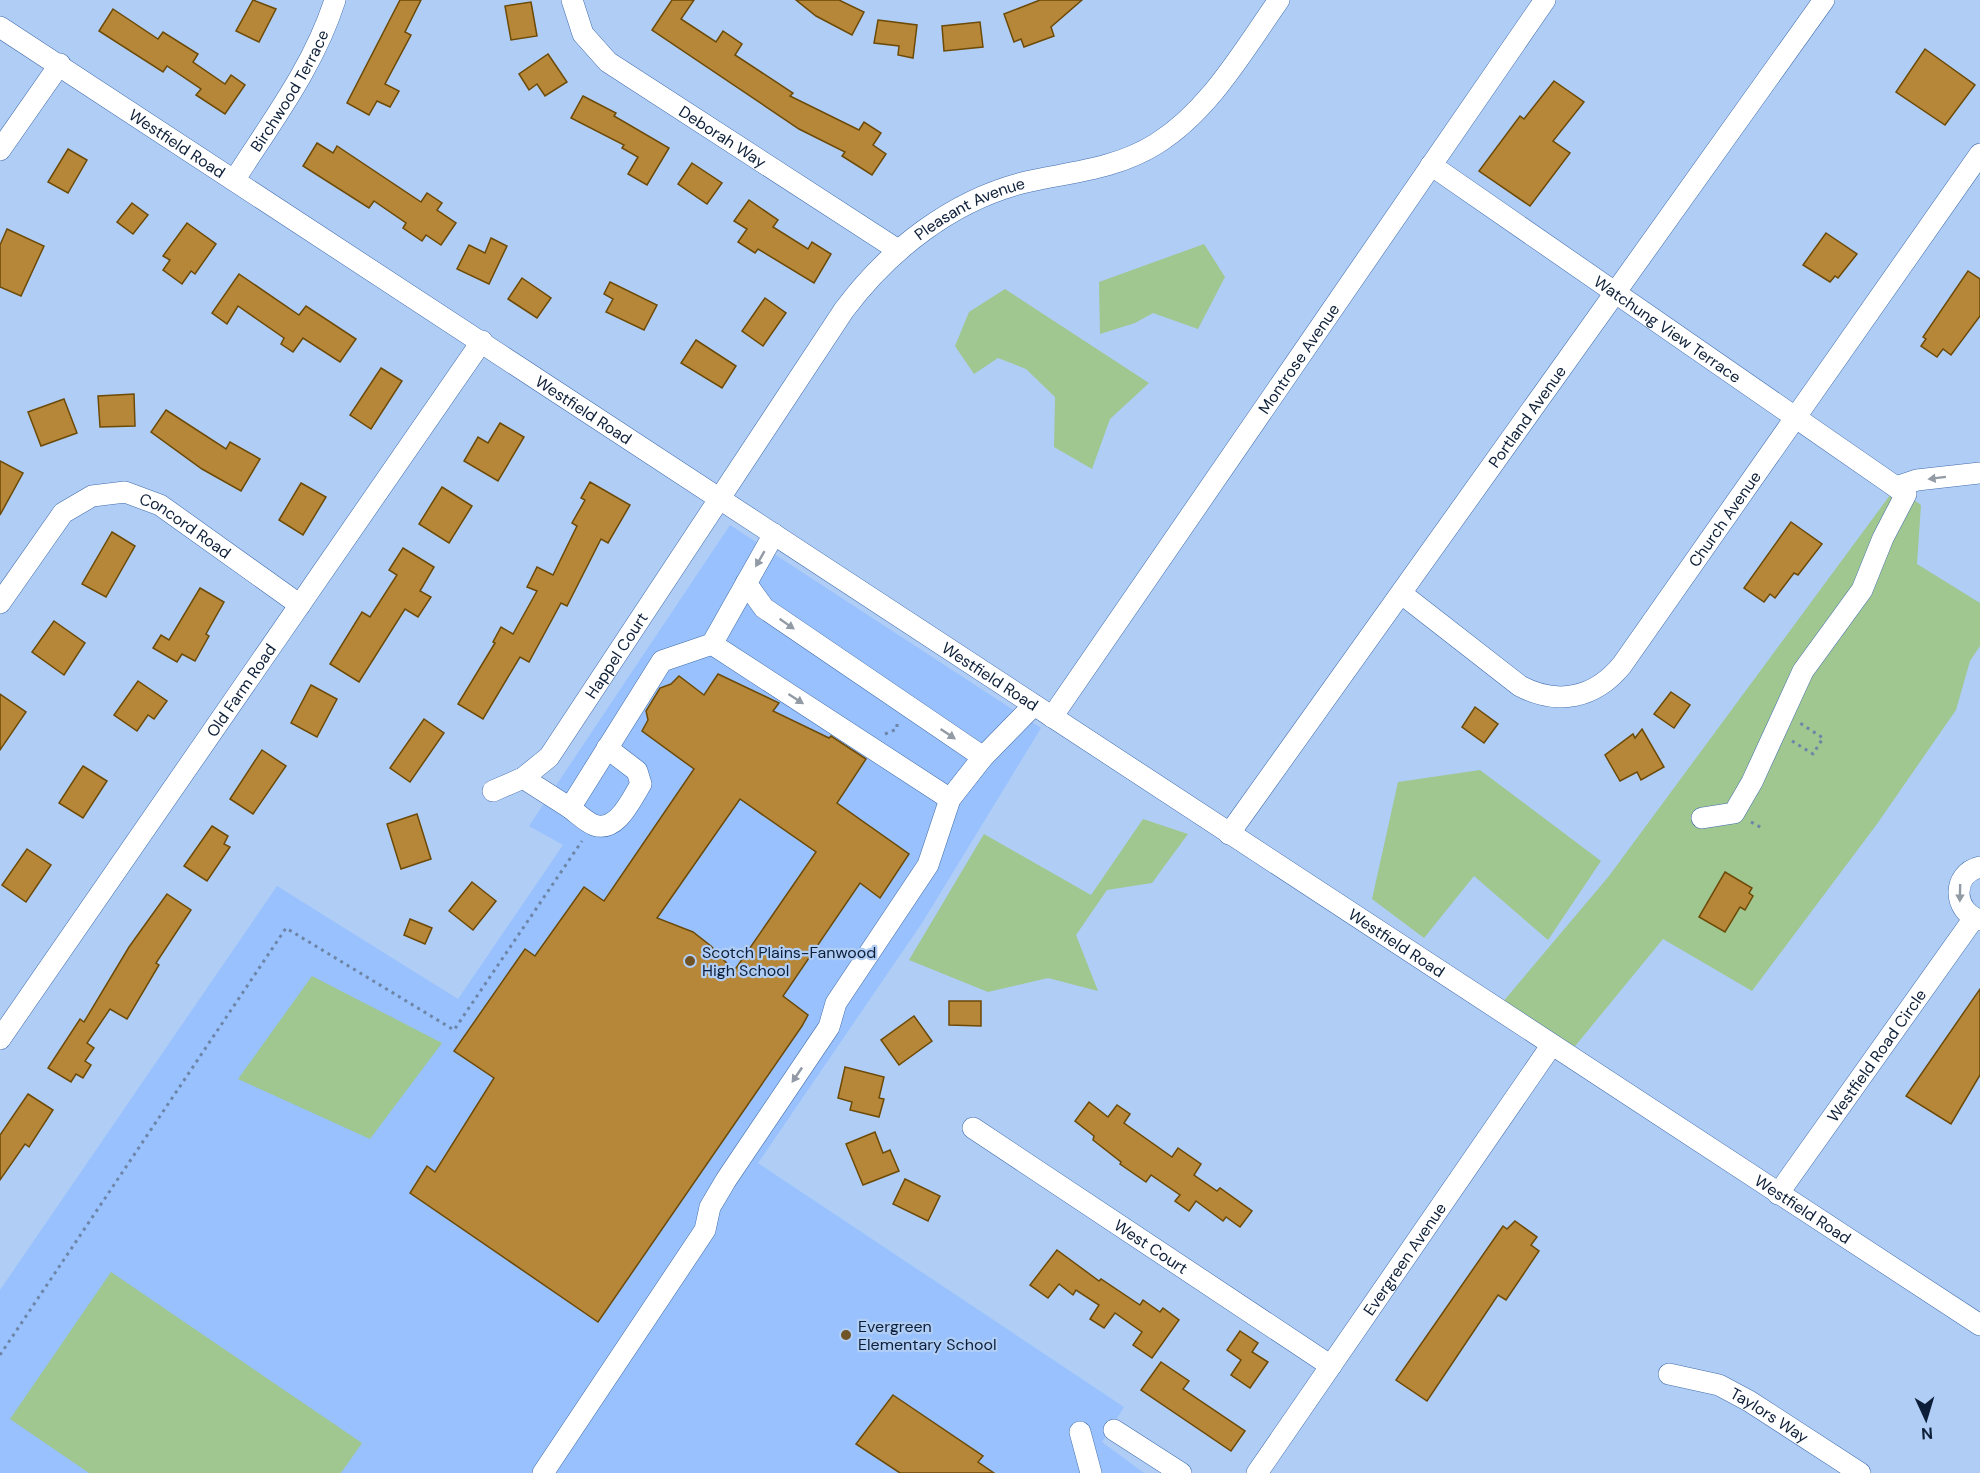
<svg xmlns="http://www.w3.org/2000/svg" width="1980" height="1473" viewBox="0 0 1980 1473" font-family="'DM Sans',sans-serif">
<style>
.built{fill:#98c1fd}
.green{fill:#9fc78f}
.building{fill:#b68739;stroke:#6c4a07;stroke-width:1.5;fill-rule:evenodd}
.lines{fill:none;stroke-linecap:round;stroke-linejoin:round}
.minor-casing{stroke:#416dab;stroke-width:22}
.path{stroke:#6d85a7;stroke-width:3;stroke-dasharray:3 4.5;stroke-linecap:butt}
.minor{stroke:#fff;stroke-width:21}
.oneway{fill:#929aa5}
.poi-dot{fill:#705427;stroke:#b0cdf6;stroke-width:2}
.labels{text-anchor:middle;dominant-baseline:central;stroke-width:4.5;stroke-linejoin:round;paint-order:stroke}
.street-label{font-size:16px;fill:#0d1f38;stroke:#b0cdf6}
.poi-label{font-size:16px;fill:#0d1f38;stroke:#b0cdf6;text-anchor:start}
</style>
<rect width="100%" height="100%" fill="#b0cdf6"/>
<polygon class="built" points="730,525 1041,728 922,923 758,1163 1124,1407 1102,1442 1144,1473 0,1473 0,1290 277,886 458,999 563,845 529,826"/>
<g class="green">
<polygon points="1204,244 1225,277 1198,329 1153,313 1135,323 1100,334 1099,282"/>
<polygon points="1005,289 1149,383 1110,419 1092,469 1054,447 1055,397 1026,369 998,358 974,374 955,346 969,312"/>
<polygon points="1896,487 1921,505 1917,564 1980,603 1980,646 1970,661 1956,710 1877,824 1752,991 1663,939 1567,1056 1496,1010 1609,876"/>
<polygon points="1480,770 1601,861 1548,940 1474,876 1424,938 1372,899 1398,782"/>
<polygon points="1143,819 1188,834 1152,883 1107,890 1076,935 1098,991 1048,978 988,992 909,960 984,834 1091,895"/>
<polygon points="312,976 442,1043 370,1139 238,1079"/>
<polygon points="111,1272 362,1443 341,1473 89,1473 10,1419"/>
</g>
<g class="building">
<polygon points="253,0 276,9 259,42 236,31"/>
<polygon points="400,0 421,0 405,32 411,35 385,84 399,91 390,107 377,101 369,115 347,103"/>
<polygon points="672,0 694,0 681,19 716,42 723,31 742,44 735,55 793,93 790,96 859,130 864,122 881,133 873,145 886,154 872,175 842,156 845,152 799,129 652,30"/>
<polygon points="796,0 839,0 864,12 852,35 816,16"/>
<polygon points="1040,0 1082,0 1051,27 1054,36 1024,47 1021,39 1014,42 1004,14"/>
<polygon points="531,2 537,36 511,40 505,6"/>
<polygon points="113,9 158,39 163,32 198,54 193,62 225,84 231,75 245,85 225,114 196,95 201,89 167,66 163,72 99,31"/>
<polygon points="878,20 917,25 913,58 898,55 899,46 874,43"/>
<polygon points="980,22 983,47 944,51 942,26"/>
<polygon points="1925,49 1975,85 1945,125 1896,92"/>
<polygon points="548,54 567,82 545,96 537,84 529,90 519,74"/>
<polygon points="1554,81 1584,102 1553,141 1570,153 1530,206 1479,171 1520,116 1524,119"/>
<polygon points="583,96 616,113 614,116 669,148 647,185 628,174 638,157 622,148 624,145 571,118"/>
<polygon points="317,143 333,153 337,146 421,202 427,193 442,203 437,210 456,223 441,245 426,235 422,241 403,228 406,223 374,201 369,208 303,166"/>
<polygon points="68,149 87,160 68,193 48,182"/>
<polygon points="692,163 722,183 707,204 678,184"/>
<polygon points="749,200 778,220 773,227 808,249 812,242 831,254 814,283 758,249 755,253 738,242 747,229 734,221"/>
<polygon points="132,203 148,215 133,234 117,222"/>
<polygon points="187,223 216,244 195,274 191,271 182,284 163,270 170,260 163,256"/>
<polygon points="7,229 44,246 21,296 0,287 0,245"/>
<polygon points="1826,233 1857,254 1838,278 1835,276 1830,282 1803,265"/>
<polygon points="491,238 507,246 489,284 457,269 469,245 485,253"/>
<polygon points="1968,271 1980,279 1980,316 1951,355 1943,349 1937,357 1921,346 1926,339 1923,337"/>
<polygon points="239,274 299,315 306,306 356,339 340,362 303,338 293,352 281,344 284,338 238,306 227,324 212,313"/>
<polygon points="522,278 551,298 537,318 508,299"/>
<polygon points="610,282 657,305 644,330 606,312 613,299 604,294"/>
<polygon points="765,298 786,313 763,346 742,331"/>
<polygon points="696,340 736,366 722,388 681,363"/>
<polygon points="381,368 402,381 371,429 350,415"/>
<polygon points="134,394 135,426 100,427 98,396"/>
<polygon points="64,399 77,433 41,446 28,412"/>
<polygon points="166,410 226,449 230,442 260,459 241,491 202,469 151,432"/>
<polygon points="500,423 524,437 498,481 464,461 478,437 488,443"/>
<polygon points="0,461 23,473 0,515"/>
<polygon points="590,482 630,505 608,543 601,539 567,606 561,603 529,662 520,657 483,719 458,704 495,643 493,642 501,627 513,634 537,591 527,587 537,567 553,575 577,526 572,523 585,500 581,498"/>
<polygon points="301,483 326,497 303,535 279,520"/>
<polygon points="442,487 472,506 449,543 419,524"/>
<polygon points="1791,522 1822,544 1798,575 1794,573 1775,598 1770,594 1764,602 1744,588"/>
<polygon points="112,532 135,546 106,597 82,584"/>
<polygon points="403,548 434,567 420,591 431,597 418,617 405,609 359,682 330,664 362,612 370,617 397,575 389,570"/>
<polygon points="200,588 224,602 206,634 209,636 195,661 182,654 177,662 153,648 161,635 169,640"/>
<polygon points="54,621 85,643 64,675 32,652"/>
<path d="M718 674 779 703 773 711 829 738 831 736 866 759 837 803 909 854 880 898 860 883 783 996 808 1015 802 1026 598 1322 410 1193 427 1166 435 1172 494 1078 454 1051 525 949 535 956 584 887 604 901 694 769 642 731 648 720 646 711 660 688 671 684 679 676 704 695ZM740 799 816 852 734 971 711 946 693 932 657 918Z"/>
<polygon points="138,681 167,701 154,719 148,715 137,731 114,715"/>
<polygon points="311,685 337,699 317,737 291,723"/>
<polygon points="1671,692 1690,705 1674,728 1654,714"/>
<polygon points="0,694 26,712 0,750"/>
<polygon points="1475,707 1498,724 1484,743 1462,727"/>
<polygon points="424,719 444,733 410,782 390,768"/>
<polygon points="1642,729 1664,767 1641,780 1637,772 1620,781 1605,755 1633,734 1635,738"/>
<polygon points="262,750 286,766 253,814 230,799"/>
<polygon points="83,766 107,781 83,818 59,803"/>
<polygon points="417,814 431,859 401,869 387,824"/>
<polygon points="212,826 228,836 224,844 230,847 207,881 184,866"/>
<polygon points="27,849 51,865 26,902 2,885"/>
<polygon points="1725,872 1752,888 1749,893 1753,896 1745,910 1740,907 1725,932 1699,917"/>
<polygon points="472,882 496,901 473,930 449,911"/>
<polygon points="167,894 191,910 156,963 159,965 127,1019 110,1009 87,1043 94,1048 85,1061 91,1065 83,1078 76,1074 71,1082 48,1068 80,1019 84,1022 129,947"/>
<polygon points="410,919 432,928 425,944 404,935"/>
<polygon points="1980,989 1980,1075 1951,1124 1906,1096"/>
<polygon points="949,1001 981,1001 981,1026 949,1025"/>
<polygon points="914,1016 932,1041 899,1065 881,1040"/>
<polygon points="845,1067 884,1077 879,1098 884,1099 879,1117 850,1110 852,1102 838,1098"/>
<polygon points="28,1094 53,1110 29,1147 25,1144 0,1180 0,1135"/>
<polygon points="1089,1102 1108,1117 1117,1105 1130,1114 1124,1123 1172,1157 1178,1148 1201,1164 1194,1175 1217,1191 1220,1188 1252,1211 1240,1227 1226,1217 1223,1221 1196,1201 1189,1211 1175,1201 1180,1195 1151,1175 1146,1182 1120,1164 1121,1162 1093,1140 1094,1136 1075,1121"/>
<polygon points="875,1132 883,1153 890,1150 899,1171 863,1185 846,1144"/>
<polygon points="905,1179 940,1196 928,1221 893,1204"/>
<polygon points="1515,1221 1537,1237 1531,1245 1539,1251 1506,1300 1498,1295 1427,1401 1396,1380 1503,1226 1507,1229"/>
<polygon points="1057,1250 1099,1281 1101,1279 1140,1305 1143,1300 1160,1312 1163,1308 1179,1320 1152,1358 1133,1345 1142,1332 1115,1313 1104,1328 1090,1319 1099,1305 1076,1290 1073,1295 1059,1284 1048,1298 1030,1285"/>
<polygon points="1240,1331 1258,1343 1252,1352 1268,1362 1250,1388 1231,1375 1241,1360 1227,1350"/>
<polygon points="1161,1362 1189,1381 1183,1389 1245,1431 1231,1451 1141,1390"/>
<polygon points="893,1395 983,1456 978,1462 994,1473 900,1473 856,1444"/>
</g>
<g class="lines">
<defs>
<g id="minor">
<path id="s1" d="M572 0 583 34 608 62 898 250"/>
<path id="s2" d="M0 27 1980 1325"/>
<polyline points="0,150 60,64"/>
<path id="s3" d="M1431 165 1906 494 1883 538 1862 590 1803 671 1752 782 1734 813 1702 818"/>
<path id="s4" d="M235 179C272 121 314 66 335 0"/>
<polyline points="1896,487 1917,480 1980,473"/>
<polyline points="746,583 764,608 983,757"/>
<path id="s5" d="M1402 594 1520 686C1558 706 1595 698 1622 665L1980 154"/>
<path id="s6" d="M0 603 63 513 92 496 125 492 160 505 300 605"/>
<polyline points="712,644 950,799"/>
<path id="s7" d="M1052 717 1545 0"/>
<polyline points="523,778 570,808 662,661 712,644 774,534"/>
<path id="s8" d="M493 791 523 778 549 757 844 310C889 250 952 200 1026 182 1071 172 1116 169 1156 144 1210 110 1243 51 1279 0"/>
<path d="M570 808C577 813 586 822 594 825 617 833 631 800 641 784L637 771 607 748"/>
<path id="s9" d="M1229 834 1824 0"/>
<path d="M1980 867C1951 874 1953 912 1980 920"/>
<path id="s10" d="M0 1039 482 341"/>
<path id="s11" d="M973 1128 1331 1366"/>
<path id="s12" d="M1778 1194 1974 918"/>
<path id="s13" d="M1669 1374 1719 1385 1749 1401 1860 1473"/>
<polyline points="1114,1430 1181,1473"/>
<polyline points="1080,1432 1091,1473"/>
<polyline points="543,1473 705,1230 710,1207 726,1180 829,1027 836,1003 928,865 950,799 983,757 1034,705"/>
<path id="s14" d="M1257 1473 1551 1046"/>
</g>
</defs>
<use href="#minor" class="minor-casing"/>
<g class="path">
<polyline points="885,734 897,729 897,721"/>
<polyline points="1792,741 1813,754 1823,738 1800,723"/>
<polyline points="1751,822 1764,829"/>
<polyline points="0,1355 286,928 454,1030 582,841"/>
</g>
<use href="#minor" class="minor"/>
</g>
<defs><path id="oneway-solid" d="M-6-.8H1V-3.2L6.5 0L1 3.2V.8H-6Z" transform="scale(1.5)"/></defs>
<g class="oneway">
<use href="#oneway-solid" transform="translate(1937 478) rotate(173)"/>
<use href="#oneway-solid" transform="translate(760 559) rotate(120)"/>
<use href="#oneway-solid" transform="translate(787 624) rotate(35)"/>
<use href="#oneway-solid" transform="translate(796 699) rotate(33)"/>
<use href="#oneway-solid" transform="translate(948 734) rotate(34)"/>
<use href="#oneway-solid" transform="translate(1960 893) rotate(91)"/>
<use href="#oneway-solid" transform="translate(797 1075) rotate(124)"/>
</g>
<g class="poi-dot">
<circle cx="690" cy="961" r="6"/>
<circle cx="846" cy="1335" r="6"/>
</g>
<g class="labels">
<g class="street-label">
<text stroke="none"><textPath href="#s4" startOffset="104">Birchwood Terrace</textPath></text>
<text stroke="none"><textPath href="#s1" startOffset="210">Deborah Way</textPath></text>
<text stroke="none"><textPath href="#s2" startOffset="212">Westfield Road</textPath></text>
<text stroke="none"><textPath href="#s8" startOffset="766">Pleasant Avenue</textPath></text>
<text stroke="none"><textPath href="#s3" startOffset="288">Watchung View Terrace</textPath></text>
<text stroke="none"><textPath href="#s7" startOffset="435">Montrose Avenue</textPath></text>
<text stroke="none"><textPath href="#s2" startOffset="698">Westfield Road</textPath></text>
<text stroke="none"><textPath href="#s9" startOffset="513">Portland Avenue</textPath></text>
<text stroke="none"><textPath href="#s5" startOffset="442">Church Avenue</textPath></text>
<text stroke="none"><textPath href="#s6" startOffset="246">Concord Road</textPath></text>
<text stroke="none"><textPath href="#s8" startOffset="188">Happel Court</textPath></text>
<text stroke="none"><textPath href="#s2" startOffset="1184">Westfield Road</textPath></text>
<text stroke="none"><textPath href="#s10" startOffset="424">Old Farm Road</textPath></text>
<text stroke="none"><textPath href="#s2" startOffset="1670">Westfield Road</textPath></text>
<text stroke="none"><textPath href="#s12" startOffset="170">Westfield Road Circle</textPath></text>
<text stroke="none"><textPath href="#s2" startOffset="2156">Westfield Road</textPath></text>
<text stroke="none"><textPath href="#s11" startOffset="214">West Court</textPath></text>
<text stroke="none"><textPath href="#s14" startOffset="260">Evergreen Avenue</textPath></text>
<text stroke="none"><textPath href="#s13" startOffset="110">Taylors Way</textPath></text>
</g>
<g class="poi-label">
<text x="702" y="952">Scotch Plains-Fanwood<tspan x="702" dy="18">High School</tspan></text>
<text x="858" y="1326">Evergreen<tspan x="858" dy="18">Elementary School</tspan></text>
</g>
</g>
<g transform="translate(1926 1419) rotate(176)" stroke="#b0cdf6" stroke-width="4.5" paint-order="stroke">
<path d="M0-4.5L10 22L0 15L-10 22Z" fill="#0d1f38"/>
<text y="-9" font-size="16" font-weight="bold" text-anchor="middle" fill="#0d1f38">N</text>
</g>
</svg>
